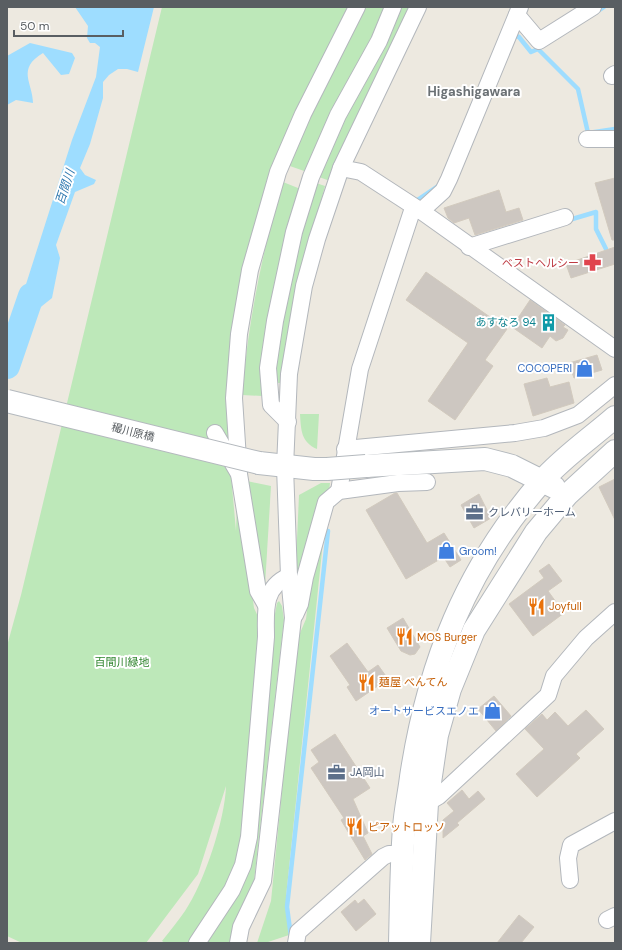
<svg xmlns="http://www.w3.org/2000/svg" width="622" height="950" viewBox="0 0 622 950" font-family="'DM Sans','Noto Sans JP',sans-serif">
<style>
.green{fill:#bde8b9}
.water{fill:#9eddff}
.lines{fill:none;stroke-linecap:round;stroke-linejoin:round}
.stream{stroke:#9eddff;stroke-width:4.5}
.river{stroke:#9eddff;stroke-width:26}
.building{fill:#cdc7c1;stroke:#d2cabe}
.street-casing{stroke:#b3b7bc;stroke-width:18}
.secondary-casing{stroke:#b4b9be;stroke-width:24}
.street{stroke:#fff;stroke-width:16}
.secondary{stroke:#fff;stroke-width:22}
.secondary-bridge-casing{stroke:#b4b9be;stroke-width:24;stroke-linecap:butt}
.secondary-bridge{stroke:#fff;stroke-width:22}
.labels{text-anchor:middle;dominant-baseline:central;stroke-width:4;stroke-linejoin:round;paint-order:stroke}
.health-label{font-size:11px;fill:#be3a42;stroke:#fff;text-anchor:end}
.culture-label{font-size:11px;fill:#0d838f;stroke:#fff;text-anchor:end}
.shop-label{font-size:11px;fill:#366cbe;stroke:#fff;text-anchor:end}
.street-label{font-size:11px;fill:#595e62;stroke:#fff}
.service-label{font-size:11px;fill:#4e5e75;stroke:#fff;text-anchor:start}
.food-label{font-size:11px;fill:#c56008;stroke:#fff;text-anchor:start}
.park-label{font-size:11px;fill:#30852e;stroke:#fff}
.water-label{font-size:12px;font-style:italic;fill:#317ab0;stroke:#fff}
.quarter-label{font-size:13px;font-weight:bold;fill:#6a7074;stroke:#fff}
</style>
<rect width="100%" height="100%" fill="#ede9e0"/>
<g class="green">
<path d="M162 7H352L260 211 231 475 236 531 237 503H240L254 608 262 625 239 864 192 943H165L162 941C170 931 178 921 185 911 204 883 225 820 226 786L198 874 146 943H22L7 936V646L21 595Z"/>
<polygon points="364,7 386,7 307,172 287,165 296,142"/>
<polygon points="401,7 410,7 340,152 330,181 319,177 352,101 392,32"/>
<path d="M283 182 303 190 264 370 262 396 242 395C248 323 262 251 283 182Z"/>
<path d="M316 183 325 186 311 238 283 364 281 383H276C275 315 298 248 316 183Z"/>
<path d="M300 414H319L317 449C301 442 301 430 300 414Z"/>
<polygon points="247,481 271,486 265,586"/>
<polygon points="321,483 330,483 329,492 297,582 296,561 299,495"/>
<polygon points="324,532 286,897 289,935 265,943 257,943 271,901 297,640 306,619 308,603"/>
<polygon points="279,601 282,606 284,620 254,881 231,936 230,943 205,943 239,893 251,867 272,630 277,603"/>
</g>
<g class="water">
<polygon points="75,7 154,7 138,72 127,69 118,69 109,75 103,82 103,98 90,144 80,168 85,175 96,180 94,184 75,192 56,245 60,258 52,298 32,314 23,333 13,325 72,140 96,77 100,47 95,43 90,43 87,38 88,26"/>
<path d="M30 43 72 53 75 58 69 74 61 75 43 53C16 69 33 83 33 103L16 100 7 105V56Z"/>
</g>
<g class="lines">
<g class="stream">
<polyline points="595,13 604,7"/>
<polyline points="512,39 516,36 519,37 531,52 538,49 578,89 588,133 615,129"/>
<polyline points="413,203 438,186"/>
<polyline points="569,220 596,212 596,229 606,249"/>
<polyline points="291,937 287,907 328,531"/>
</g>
<polyline class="river" points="7,366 31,296"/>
</g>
<g class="building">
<polygon points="615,178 615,240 612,240 595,183"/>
<polygon points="499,190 506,212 519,208 523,220 475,235 469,218 454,223 448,218 444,208"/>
<polygon points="615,247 615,264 571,278 566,264"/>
<polygon points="426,272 507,329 485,360 493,366 455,420 428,401 468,343 406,300"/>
<polygon points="530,300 565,325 563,327 568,330 563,338 556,341 550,336 542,348 512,327"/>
<polygon points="597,355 602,370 574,378 569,363"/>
<polygon points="547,378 550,387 569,382 574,403 533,416 524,384"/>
<polygon points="615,479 615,520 599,487"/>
<polygon points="395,493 397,493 427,543 444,533 461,560 450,567 444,558 442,558 406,579 366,510"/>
<polygon points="479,494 491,518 474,528 461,505"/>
<polygon points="549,564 562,581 548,591 564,613 533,636 509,604 544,578 539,571"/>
<polygon points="403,618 420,647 415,654 410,655 401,651 387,628"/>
<polygon points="347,643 368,672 378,665 388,679 356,701 347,687 350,685 330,656"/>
<polygon points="494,696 511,716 496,731 478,709"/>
<polygon points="586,710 604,729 576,754 580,758 537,797 516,774 544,749 525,729 542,714 547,720 555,712 568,726"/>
<polygon points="335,734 370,788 353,799 368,833 363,836 372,854 365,860 341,820 344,818 311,768 319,762 311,750"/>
<polygon points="462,790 469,799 478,791 485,799 457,823 459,825 443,838 443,820 454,811 447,803"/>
<polygon points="364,899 376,914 356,931 341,912 355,900 358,904"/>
<polygon points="519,915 534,927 521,943 497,943"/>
</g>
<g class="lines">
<defs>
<g id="street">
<polyline points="517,15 539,41 593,7"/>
<polyline points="612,76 615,74"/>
<polyline points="587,139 615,139"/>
<polyline points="341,168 361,172 421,211 615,349"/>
<polyline points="421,211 443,191 449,179 520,7"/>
<polyline points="469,247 565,217"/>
<polyline points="288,422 271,405 268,368 275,321 294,232 311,177 338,115 379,41 393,7"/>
<polyline points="215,433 239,474 258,591 266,605"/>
<polyline points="345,449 515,433 544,428 578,415 615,385"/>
<polyline points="239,474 234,398 239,334 250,270 278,172 303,114 357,7"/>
<polyline points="339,491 360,369 412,211 415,208"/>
<polyline points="295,615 300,604 305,577 326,502 339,491 398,483 427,482"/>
<polyline points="427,803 439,796 548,695 554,676 586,638 615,612"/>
<polyline points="570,880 568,858 571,845 615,821"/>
<polyline points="607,920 615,916"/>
<path d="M197 943 232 890 243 865 249 837 266 637C266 612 262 588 289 576"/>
<polyline points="238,943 241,927 263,881 293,618 289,576 285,467 289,374 304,286 317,239 341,168 418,7"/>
<polyline points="296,943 298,932 383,857 389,854 402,854"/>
</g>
<g id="secondary">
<polyline points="259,463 314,469 327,469"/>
<polyline points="366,466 485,459 512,466 554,487"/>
<path d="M400 943C401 905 401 866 404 828 405 811 409 794 411 777 428 664 466 568 542 481 563 457 591 438 615 417"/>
<polyline points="419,943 427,803 437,735 450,689 474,630 536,532 567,495 615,451"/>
</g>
</defs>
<use href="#street" class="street-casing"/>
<use href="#secondary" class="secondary-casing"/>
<use href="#street" class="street"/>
<use href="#secondary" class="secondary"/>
<defs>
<g id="secondary-bridge">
<polyline points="7,401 259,463"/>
<polyline points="327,469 366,466"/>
</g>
</defs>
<use href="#secondary-bridge" class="secondary-bridge-casing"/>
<use href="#secondary-bridge" class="secondary-bridge"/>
</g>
<defs>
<symbol id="pharmacy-bare" viewBox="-9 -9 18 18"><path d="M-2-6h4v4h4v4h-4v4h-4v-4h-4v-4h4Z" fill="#e0444e" stroke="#fff" stroke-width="2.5" paint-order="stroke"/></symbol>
<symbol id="building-bare" viewBox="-9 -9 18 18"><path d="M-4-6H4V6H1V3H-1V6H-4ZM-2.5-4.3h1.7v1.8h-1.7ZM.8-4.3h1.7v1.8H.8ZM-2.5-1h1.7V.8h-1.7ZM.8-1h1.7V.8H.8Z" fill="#0f9aa8" stroke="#fff" stroke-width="2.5" paint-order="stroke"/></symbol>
<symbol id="shop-bare" viewBox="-9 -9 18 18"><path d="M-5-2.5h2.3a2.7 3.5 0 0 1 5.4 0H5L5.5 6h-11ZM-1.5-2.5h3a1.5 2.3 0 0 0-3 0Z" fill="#3f7fe0" stroke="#fff" stroke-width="2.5" paint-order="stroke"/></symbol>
<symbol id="office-bare" viewBox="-9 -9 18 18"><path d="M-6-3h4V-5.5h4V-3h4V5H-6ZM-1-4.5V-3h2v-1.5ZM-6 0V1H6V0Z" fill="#5c6f8a" stroke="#fff" stroke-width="2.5" paint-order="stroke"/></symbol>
<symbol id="restaurant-bare" viewBox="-9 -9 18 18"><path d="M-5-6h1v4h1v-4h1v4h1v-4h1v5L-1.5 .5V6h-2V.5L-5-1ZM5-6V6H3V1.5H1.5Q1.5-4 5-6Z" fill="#e8710a" stroke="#fff" stroke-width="2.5" paint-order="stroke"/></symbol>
</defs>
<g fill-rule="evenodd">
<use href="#pharmacy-bare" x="580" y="250" width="25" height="25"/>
<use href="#building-bare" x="536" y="310" width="25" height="25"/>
<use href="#shop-bare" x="572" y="356" width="25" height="25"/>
<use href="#office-bare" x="462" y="500" width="25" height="25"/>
<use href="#shop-bare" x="434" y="538" width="25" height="25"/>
<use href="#restaurant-bare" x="524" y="594" width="25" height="25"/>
<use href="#restaurant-bare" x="392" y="624" width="25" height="25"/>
<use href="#restaurant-bare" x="354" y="670" width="25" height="25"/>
<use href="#shop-bare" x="480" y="698" width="25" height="25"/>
<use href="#office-bare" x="324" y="760" width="25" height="25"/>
<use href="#restaurant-bare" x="342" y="814" width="25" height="25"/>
</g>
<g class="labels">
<g class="health-label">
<text x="579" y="263">ベストヘルシー</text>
</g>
<g class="culture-label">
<text x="536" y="322">あすなろ 94</text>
</g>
<g class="shop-label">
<text x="572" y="368">COCOPERI</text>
<text x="459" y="551" text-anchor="start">Groom!</text>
<text x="479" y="711">オートサービスエノエ</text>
</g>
<g class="street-label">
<text transform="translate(133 432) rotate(14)">穝川原橋</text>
</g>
<g class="service-label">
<text x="488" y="512">クレバリーホーム</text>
<text x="350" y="772">JA岡山</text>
</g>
<g class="food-label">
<text x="549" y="606">Joyfull</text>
<text x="417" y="637">MOS Burger</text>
<text x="379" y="682">麺屋 べんてん</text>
<text x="368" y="827">ピアットロッソ</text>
</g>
<g class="park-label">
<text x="122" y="662">百間川緑地</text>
</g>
<g class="water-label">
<text transform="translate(65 187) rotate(-72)">百間川</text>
</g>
<g class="quarter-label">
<text x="474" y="91">Higashigawara</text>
</g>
</g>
<rect width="622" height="950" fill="none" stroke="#595e62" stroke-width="16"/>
<path d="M14 30v6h109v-6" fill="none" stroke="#595e62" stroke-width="2"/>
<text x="20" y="30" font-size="12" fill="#595e62" stroke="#ffffff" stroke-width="3" paint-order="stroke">50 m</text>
</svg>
